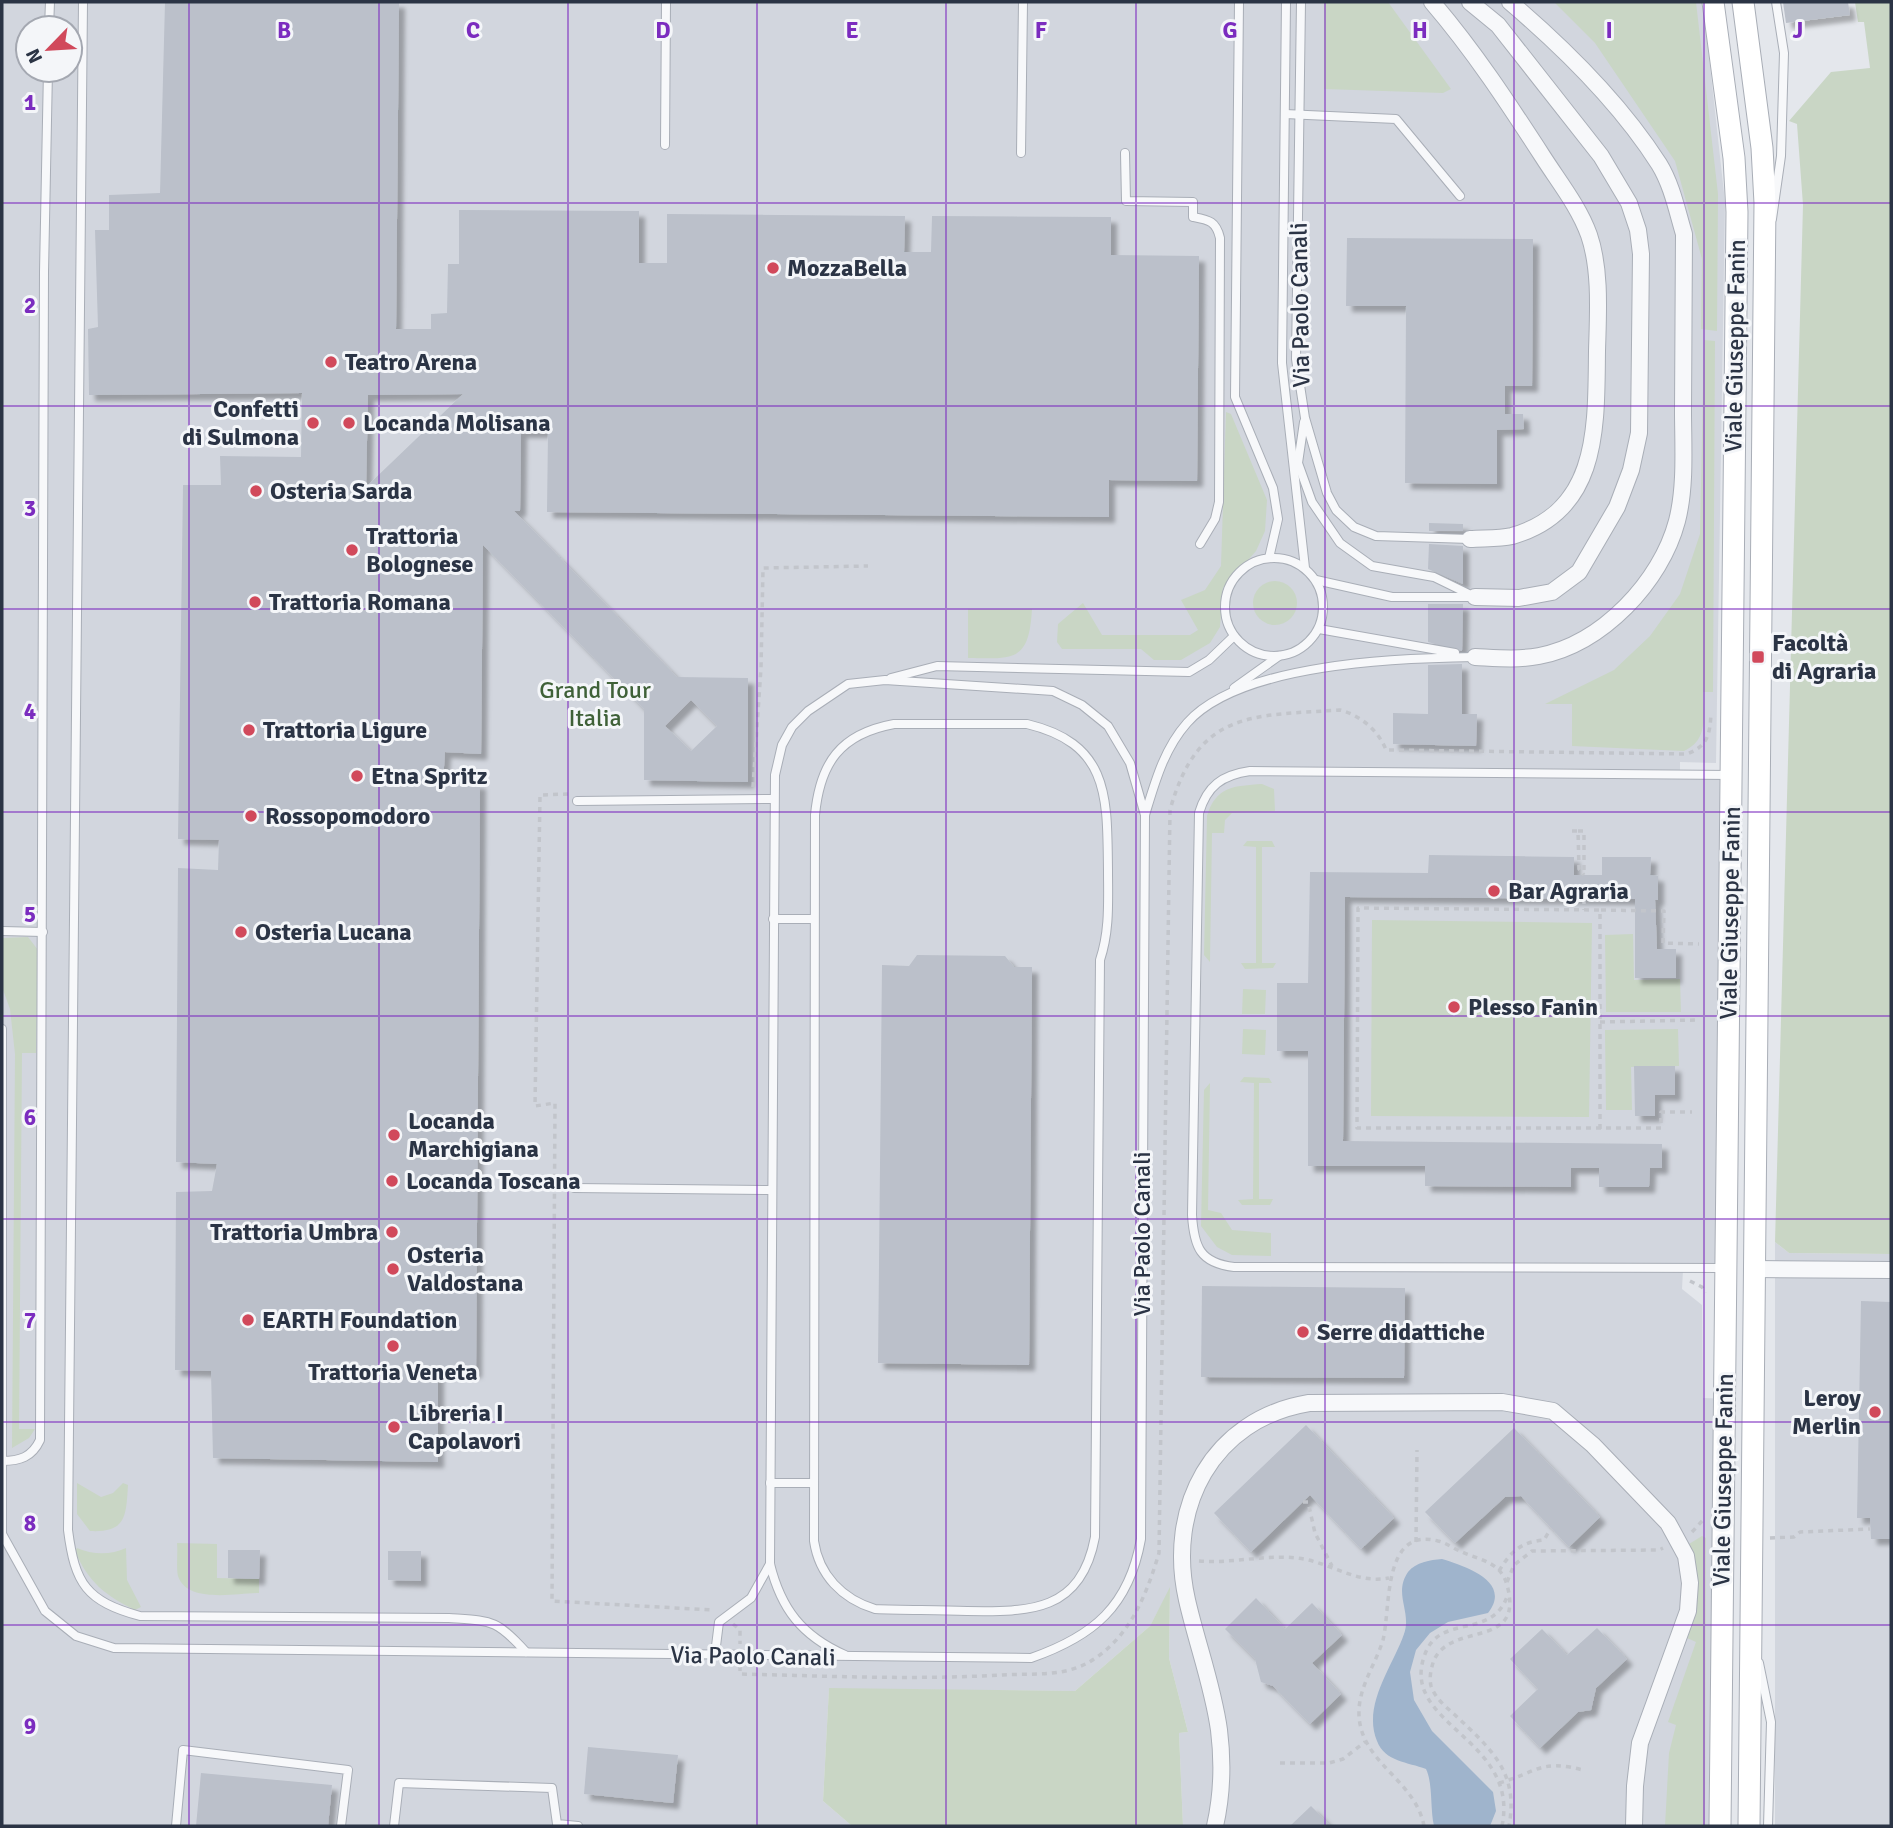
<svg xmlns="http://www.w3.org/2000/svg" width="1893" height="1828" viewBox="0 0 1893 1828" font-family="Signika,sans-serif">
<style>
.built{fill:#d2d6de;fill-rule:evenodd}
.green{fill:#c9d6c5}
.water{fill:#9fb4cc}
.building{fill:#bbc0ca;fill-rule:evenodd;filter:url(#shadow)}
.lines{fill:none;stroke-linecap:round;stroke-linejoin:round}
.service-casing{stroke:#a9aeb7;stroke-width:10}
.minor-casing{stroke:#a9aeb7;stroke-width:18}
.secondary-casing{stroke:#a9aeb7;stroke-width:23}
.path{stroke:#c2c5cb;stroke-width:3.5;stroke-dasharray:5 5;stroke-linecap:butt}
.service{stroke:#f7f8fa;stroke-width:8}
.minor{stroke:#f7f8fa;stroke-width:16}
.secondary{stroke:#fff;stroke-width:21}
.grid{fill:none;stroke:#7b2cbf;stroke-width:2;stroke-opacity:0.55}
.poi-dot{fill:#d1495b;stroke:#f4f6f9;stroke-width:2.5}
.labels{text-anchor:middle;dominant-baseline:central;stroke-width:6;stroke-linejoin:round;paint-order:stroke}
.poi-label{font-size:24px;font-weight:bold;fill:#2b3445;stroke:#f4f6f9;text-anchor:start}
.street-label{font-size:24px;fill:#2b3445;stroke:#f4f6f9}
.park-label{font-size:24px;fill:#3f6138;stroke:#f4f6f9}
.grid-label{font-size:23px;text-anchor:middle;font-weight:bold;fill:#7b2cbf;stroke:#f4f6f9;stroke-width:6;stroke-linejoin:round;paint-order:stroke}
</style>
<defs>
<filter id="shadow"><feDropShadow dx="6" dy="6" stdDeviation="2" flood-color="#0004"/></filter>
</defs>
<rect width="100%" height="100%" fill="#e4e7ec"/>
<g class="built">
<path d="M2 2H1703L1725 202 1716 763 1680 762V774L1731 775 1726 1268 1683 1270 1682 1289 1702 1305 1703 1398 1732 1399 1719 1826H1183L1179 1733 1188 1732 1169 1658 1170 1589 1150 1626 1075 1691 829 1689 823 1801 852 1826H2ZM28 28H70V70H28Z"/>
<polygon points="1775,1242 1789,1253 1891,1254 1891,1826 1775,1826"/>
</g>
<g class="green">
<polygon points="1324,2 1388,2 1451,89 1443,93 1324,89"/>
<polygon points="1554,2 1696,2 1718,194 1717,331 1701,329 1702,259 1675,161 1595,43"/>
<polygon points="1855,2 1891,2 1891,1254 1789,1253 1775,1242 1803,205 1797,124 1789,121 1831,72 1870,68 1864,22 1858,22"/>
<path d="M1704 340 1715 341 1713 692H1703C1703 717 1709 739 1684 751L1572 746V704H1545L1614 670 1650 636 1680 594 1700 534Z"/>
<polygon points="1226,412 1231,414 1267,500 1265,531 1256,551 1223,588 1220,627 1210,643 1181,660 1154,660 1141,649 1062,649 1057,642 1058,624 1083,603 1102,635 1190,635 1198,630 1181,600 1205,590 1221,566"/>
<circle cx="1275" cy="603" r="22"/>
<path d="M968 609H1032C1029 661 1015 659 968 658Z"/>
<path d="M1262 784 1274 789 1275 811 1232 813 1225 820 1224 833H1212L1210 962 1204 955 1207 816C1216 786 1234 786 1262 784Z"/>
<polygon points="1247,841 1272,841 1275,847 1262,847 1262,963 1276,963 1273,968 1245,969 1241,963 1256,963 1256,847 1243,846"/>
<polygon points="1372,920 1592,923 1589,1117 1371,1116"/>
<polygon points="1633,934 1634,980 1680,979 1681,1012 1606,1012 1605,935"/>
<polygon points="28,937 38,950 36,1053 22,1053 19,1429 35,1429 29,1438 12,1448 15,1054 10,1009 2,987 2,938"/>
<polygon points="1243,989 1266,990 1265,1014 1242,1014"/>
<polygon points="1243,1029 1266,1030 1265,1055 1242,1054"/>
<polygon points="1678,1029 1679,1066 1631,1067 1632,1110 1606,1110 1605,1030"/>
<polygon points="1244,1077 1269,1078 1272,1083 1259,1083 1259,1199 1273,1199 1270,1205 1242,1205 1238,1200 1253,1199 1254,1083 1240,1082"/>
<polygon points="1210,1083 1208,1210 1221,1213 1232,1230 1271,1233 1271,1256 1232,1255 1217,1247 1201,1226 1204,1090"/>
<path d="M77 1483 101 1497 113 1493 123 1483 128 1485C126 1515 127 1533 90 1531L77 1514Z"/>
<path d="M1702 1536 1706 1538 1705 1826H1665L1669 1753 1676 1725 1668 1722 1696 1642 1687 1638C1699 1601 1700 1581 1689 1544Z"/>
<path d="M177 1543 217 1544V1578L259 1579V1593C237 1593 187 1604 178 1576 176 1567 178 1553 177 1543Z"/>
<path d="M77 1548C93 1555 111 1555 126 1548L127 1580 141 1607 135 1610C106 1596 88 1582 75 1551Z"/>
<polygon points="1170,1587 1169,1658 1188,1732 1179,1733 1183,1826 852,1826 823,1801 829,1688 1075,1691 1150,1626"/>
</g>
<path class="water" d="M1442 1559C1464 1566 1513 1581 1488 1613L1448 1622 1430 1633 1416 1650 1410 1672 1414 1700 1432 1731 1493 1792 1496 1811 1490 1826H1434C1430 1809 1433 1783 1426 1769 1408 1762 1385 1762 1377 1741 1362 1705 1393 1666 1404 1634 1412 1612 1393 1594 1408 1572 1416 1562 1430 1560 1442 1559Z"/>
<g class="building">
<path d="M165 2H399L396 329H431V314L447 313 448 264H459V210L639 211V263H667V214L905 216 904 252H931L932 216 1111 217V255L1199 256 1197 481 1109 480V517L547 512 548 432H521L520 511H514L677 677 748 678V782L644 780V709L483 545 481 754 445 752 443 781 480 783 476 1372 438 1373V1462L213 1458 211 1371 175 1370 176 1192 212 1191 217 1164 176 1162 178 868 218 870 219 840 178 839 183 485H221L220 456 301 457 302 393 89 395 88 329 98 327 95 230H109V195L160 193ZM463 394 366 487 368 395ZM691 700 717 726 691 751 665 726Z"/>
<polygon points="1783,2 1848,2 1850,15 1786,23"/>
<polygon points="1347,238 1533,239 1532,386 1505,386 1505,414 1523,414 1524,429 1497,430 1497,484 1405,483 1406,306 1346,306"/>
<polygon points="1429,523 1463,524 1463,531 1429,531"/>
<polygon points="1429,544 1463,546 1463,584 1428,569"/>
<polygon points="1428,604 1463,604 1462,651 1428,642"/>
<polygon points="1462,664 1462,714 1477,714 1476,746 1393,744 1393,713 1428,714 1428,665"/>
<polygon points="1429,855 1574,857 1574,875 1602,875 1602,857 1651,857 1650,875 1658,876 1658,900 1655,900 1657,949 1676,949 1676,978 1635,978 1635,899 1345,897 1343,1141 1662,1144 1662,1168 1650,1168 1649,1187 1599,1187 1599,1168 1571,1168 1571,1187 1425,1186 1425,1166 1308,1166 1308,1051 1277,1051 1277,983 1308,983 1310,872 1428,873"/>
<polygon points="917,955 1005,956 1014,967 1032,967 1029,1365 878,1363 882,965 909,966"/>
<polygon points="1634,1066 1675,1066 1675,1095 1655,1095 1655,1116 1635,1116"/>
<polygon points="1202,1286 1405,1288 1404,1378 1201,1377"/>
<polygon points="1861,1301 1891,1302 1891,1539 1871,1539 1870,1518 1857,1518"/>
<polygon points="1306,1425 1394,1518 1361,1549 1310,1495 1251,1552 1214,1513"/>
<polygon points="1514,1428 1600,1517 1569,1547 1521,1496 1505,1497 1455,1543 1425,1512"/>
<polygon points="228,1550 260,1550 259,1579 228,1578"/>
<polygon points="388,1551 421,1551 421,1581 388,1580"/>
<polygon points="1256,1598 1285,1629 1312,1603 1342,1635 1312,1663 1341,1694 1310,1724 1273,1686 1261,1682 1255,1659 1225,1629"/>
<polygon points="1597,1628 1627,1659 1596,1688 1591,1710 1578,1712 1540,1748 1510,1716 1538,1689 1510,1659 1542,1629 1567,1655"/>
<polygon points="588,1747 678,1755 673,1803 584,1794"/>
<polygon points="201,1773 332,1785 328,1826 196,1826"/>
<polygon points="1311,1806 1331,1826 1290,1826"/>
</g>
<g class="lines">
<defs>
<g id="service">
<path d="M83 2 68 1530C75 1584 86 1601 140 1616L449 1618C492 1621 496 1619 526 1652"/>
<polyline points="1239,2 1235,397 1273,488 1278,519 1269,558"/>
<polyline points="1286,2 1282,363 1305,568"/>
<polyline points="1301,2 1296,359 1305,418 1327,493 1336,510 1354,527 1376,536 1470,539"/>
<polyline points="49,28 50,2"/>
<polyline points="1285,114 1396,119 1460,196"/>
<polyline points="665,145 666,2"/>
<polyline points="1021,153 1023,2"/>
<path d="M1125 153 1126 201 1193 202V217C1209 220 1216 221 1220 238L1219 502 1215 519 1200 544"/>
<polyline points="1772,219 1781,156 1784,53 1776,2"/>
<polyline points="1304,422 1298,463 1312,502 1340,543 1372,566 1434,577 1475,597"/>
<circle cx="1274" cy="607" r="49"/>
<polyline points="1316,580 1392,597 1472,597"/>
<polyline points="1319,629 1455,653"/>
<polyline points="891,678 937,666 1189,672 1209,660 1234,636"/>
<polyline points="1234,688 1279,656"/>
<path d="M894 724H1027C1110 744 1107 797 1108 870 1108 901 1110 930 1100 960L1095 1537C1081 1612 1030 1612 967 1611 936 1610 905 1610 875 1609 842 1599 819 1575 814 1541L815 815C820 763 840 734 894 724Z"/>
<polyline points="577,801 774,799"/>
<polyline points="773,919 814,919"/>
<polyline points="2,931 43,932"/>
<path d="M2 1029V1534L45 1611 76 1636 114 1648 1031 1658C1094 1636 1129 1606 1141 1539L1145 815C1155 782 1164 749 1187 723 1240 663 1400 658 1475 657"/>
<polyline points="574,1188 771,1190"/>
<path d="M1725 1268 1234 1267C1200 1263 1194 1247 1192 1215L1199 813C1207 786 1222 775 1250 771L1731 775"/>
<path d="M2 1461C20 1461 32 1457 40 1440L44 272 48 70"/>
<polyline points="770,1483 814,1483"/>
<polyline points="715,1654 719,1622 751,1598 770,1564"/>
<path d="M845 1655C802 1636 781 1609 770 1564L775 775 782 745 792 727 808 711 848 684 885 680 1053 691 1082 705 1108 726 1130 763 1145 815"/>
<polyline points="1759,1663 1771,1722 1768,1826"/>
<polyline points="176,1826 183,1750 348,1770 341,1826"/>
<polyline points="394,1826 399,1783 552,1788 557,1824 578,1826"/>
</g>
<g id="minor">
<path d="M1432 2C1474 51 1508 103 1543 157 1559 182 1579 207 1589 235 1601 270 1598 314 1597 351 1596 426 1600 511 1512 536 1499 539 1483 538 1470 539"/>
<polyline points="1470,2 1498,25 1601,156 1629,203 1638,230 1641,254 1639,433 1631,470 1617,507 1579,572 1552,592 1519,598 1475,597"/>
<path d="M1475 657C1497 658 1517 660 1539 656 1602 644 1661 582 1677 521 1686 486 1683 446 1683 410 1683 351 1684 293 1684 234 1677 211 1672 185 1659 164 1620 103 1564 48 1510 2"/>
<polyline points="1754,1269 1891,1270"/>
<path d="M1215 1826C1222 1795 1223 1762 1219 1730 1213 1686 1197 1644 1187 1600 1166 1508 1212 1419 1309 1403L1502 1402 1553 1411 1593 1445 1668 1523 1686 1556 1690 1583 1688 1611 1640 1743 1635 1786 1634 1826"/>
</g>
<g id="secondary">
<polyline points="1713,2 1734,158 1737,212 1720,1826"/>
<polyline points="1743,2 1762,148 1765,203 1749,1826"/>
</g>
</defs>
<use href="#service" class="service-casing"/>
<use href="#minor" class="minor-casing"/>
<use href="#secondary" class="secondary-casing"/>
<g class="path">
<polyline points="753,787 761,668 763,568 868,566"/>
<polyline points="568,794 540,795 535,1106 555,1103 552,1601 712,1610"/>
<polyline points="1572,831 1578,831 1579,869 1584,875"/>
<polyline points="1578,831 1584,831 1584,873"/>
<polyline points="1584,899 1584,910"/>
<polyline points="1601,910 1664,911 1663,943 1699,944"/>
<polyline points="1600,1022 1698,1020"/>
<polyline points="1600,1129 1600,910 1358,908 1357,1128 1661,1128 1661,1112 1692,1112"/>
<polyline points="1690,1281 1702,1287 1705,1293"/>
<polyline points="1303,1502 1308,1502 1315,1533 1332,1566"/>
<polyline points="1692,1532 1703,1520"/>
<polyline points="1770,1538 1794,1537 1800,1532 1870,1529"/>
<polyline points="1416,1542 1417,1450"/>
<path d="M1199 1561C1234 1564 1269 1553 1304 1559 1334 1565 1358 1584 1389 1578"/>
<path d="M1499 1571C1511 1551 1521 1542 1544 1540L1551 1528"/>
<polyline points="1507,1582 1514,1565 1532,1551 1659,1550 1663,1548"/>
<polyline points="733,1624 740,1630 740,1644"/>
<path d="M740 1666V1674C827 1676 914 1680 1001 1675 1033 1673 1066 1678 1094 1659 1131 1635 1147 1593 1159 1553L1170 810C1198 710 1251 716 1340 710 1360 715 1379 731 1386 750L1687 754C1708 746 1710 734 1711 713"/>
<polyline points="1280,1763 1329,1763 1343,1759 1365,1742"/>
<path d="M1499 1783C1538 1772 1540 1759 1583 1770"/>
<path d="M1424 1826C1415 1778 1357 1762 1359 1710 1360 1685 1376 1663 1383 1640 1391 1608 1382 1526 1438 1541 1447 1543 1454 1549 1462 1552 1480 1560 1501 1562 1507 1585 1525 1650 1452 1621 1434 1660 1431 1668 1429 1678 1431 1686 1435 1698 1446 1707 1455 1715 1491 1749 1519 1772 1509 1826"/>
<path d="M1502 1826C1520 1739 1401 1725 1424 1657 1438 1611 1493 1642 1508 1594"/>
</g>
<use href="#service" class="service"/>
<use href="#minor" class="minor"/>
<use href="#secondary" class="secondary"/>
</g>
<path class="grid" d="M189 2V1826M379 2V1826M568 2V1826M757 2V1826M946 2V1826M1136 2V1826M1325 2V1826M1514 2V1826M1704 2V1826M2 203H1891M2 406H1891M2 609H1891M2 812H1891M2 1016H1891M2 1219H1891M2 1422H1891M2 1625H1891"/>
<g class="poi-dot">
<circle cx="773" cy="268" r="7"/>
<circle cx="331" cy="362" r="7"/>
<circle cx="313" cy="423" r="7"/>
<circle cx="349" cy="423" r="7"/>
<circle cx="256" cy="491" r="7"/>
<circle cx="352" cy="550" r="7"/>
<circle cx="255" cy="602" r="7"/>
<rect x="1751" y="650" width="14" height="14" rx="3.5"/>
<circle cx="249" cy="730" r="7"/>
<circle cx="357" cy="776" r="7"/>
<circle cx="251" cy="816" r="7"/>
<circle cx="1494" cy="891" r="7"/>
<circle cx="241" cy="932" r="7"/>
<circle cx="1454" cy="1007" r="7"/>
<circle cx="394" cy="1135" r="7"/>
<circle cx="392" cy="1181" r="7"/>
<circle cx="392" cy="1232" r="7"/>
<circle cx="393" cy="1269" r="7"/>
<circle cx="248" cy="1320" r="7"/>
<circle cx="1303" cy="1332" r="7"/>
<circle cx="393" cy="1346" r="7"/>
<circle cx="1875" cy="1412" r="7"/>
<circle cx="394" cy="1427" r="7"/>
</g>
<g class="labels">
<g class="poi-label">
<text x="787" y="268">MozzaBella</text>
<text x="345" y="362">Teatro Arena</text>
<text x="299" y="409" text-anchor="end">Confetti<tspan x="299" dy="28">di Sulmona</tspan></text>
<text x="363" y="423">Locanda Molisana</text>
<text x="270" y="491">Osteria Sarda</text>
<text x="366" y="536">Trattoria<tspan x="366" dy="28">Bolognese</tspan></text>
<text x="269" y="602">Trattoria Romana</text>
<text x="1772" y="643">Facoltà<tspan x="1772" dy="28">di Agraria</tspan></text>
<text x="263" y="730">Trattoria Ligure</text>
<text x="371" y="776">Etna Spritz</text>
<text x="265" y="816">Rossopomodoro</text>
<text x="1508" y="891">Bar Agraria</text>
<text x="255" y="932">Osteria Lucana</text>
<text x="1468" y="1007">Plesso Fanin</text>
<text x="408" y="1121">Locanda<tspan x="408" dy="28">Marchigiana</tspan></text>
<text x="406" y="1181">Locanda Toscana</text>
<text x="378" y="1232" text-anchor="end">Trattoria Umbra</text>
<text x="407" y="1255">Osteria<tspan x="407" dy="28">Valdostana</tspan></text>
<text x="262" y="1320">EARTH Foundation</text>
<text x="1317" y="1332">Serre didattiche</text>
<text x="393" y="1372" text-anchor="middle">Trattoria Veneta</text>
<text x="1861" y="1398" text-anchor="end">Leroy<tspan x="1861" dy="28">Merlin</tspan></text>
<text x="408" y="1413">Libreria I<tspan x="408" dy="28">Capolavori</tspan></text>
</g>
<g class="street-label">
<text transform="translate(1300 305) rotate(-91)">Via Paolo Canali</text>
<text transform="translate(1735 346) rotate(-89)">Viale Giuseppe Fanin</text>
<text transform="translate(1730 913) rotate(-89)">Viale Giuseppe Fanin</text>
<text transform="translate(1142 1234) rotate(-90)">Via Paolo Canali</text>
<text transform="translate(1723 1480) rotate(-89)">Viale Giuseppe Fanin</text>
<text transform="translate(753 1656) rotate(1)">Via Paolo Canali</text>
</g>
<g class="park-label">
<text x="595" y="690">Grand Tour<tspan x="595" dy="28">Italia</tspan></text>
</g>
</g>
<g class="grid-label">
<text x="284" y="38">B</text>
<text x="473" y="38">C</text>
<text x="663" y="38">D</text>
<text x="852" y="38">E</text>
<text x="1041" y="38">F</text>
<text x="1230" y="38">G</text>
<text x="1420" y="38">H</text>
<text x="1609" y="38">I</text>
<text x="1798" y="38">J</text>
<text x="30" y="110">1</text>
<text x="30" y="313">2</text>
<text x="30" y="516">3</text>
<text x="30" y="719">4</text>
<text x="30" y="922">5</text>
<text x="30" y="1125">6</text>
<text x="30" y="1328">7</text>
<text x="30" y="1531">8</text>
<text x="30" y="1734">9</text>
</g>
<rect width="1893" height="1828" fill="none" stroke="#2b3445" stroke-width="7"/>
<g transform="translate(49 49) rotate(245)"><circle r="33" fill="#f4f6f9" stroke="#a4a8b1" stroke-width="2"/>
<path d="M0-5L12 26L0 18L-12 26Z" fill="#d1495b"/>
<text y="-10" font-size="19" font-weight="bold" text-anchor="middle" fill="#2b3445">N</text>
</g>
</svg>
